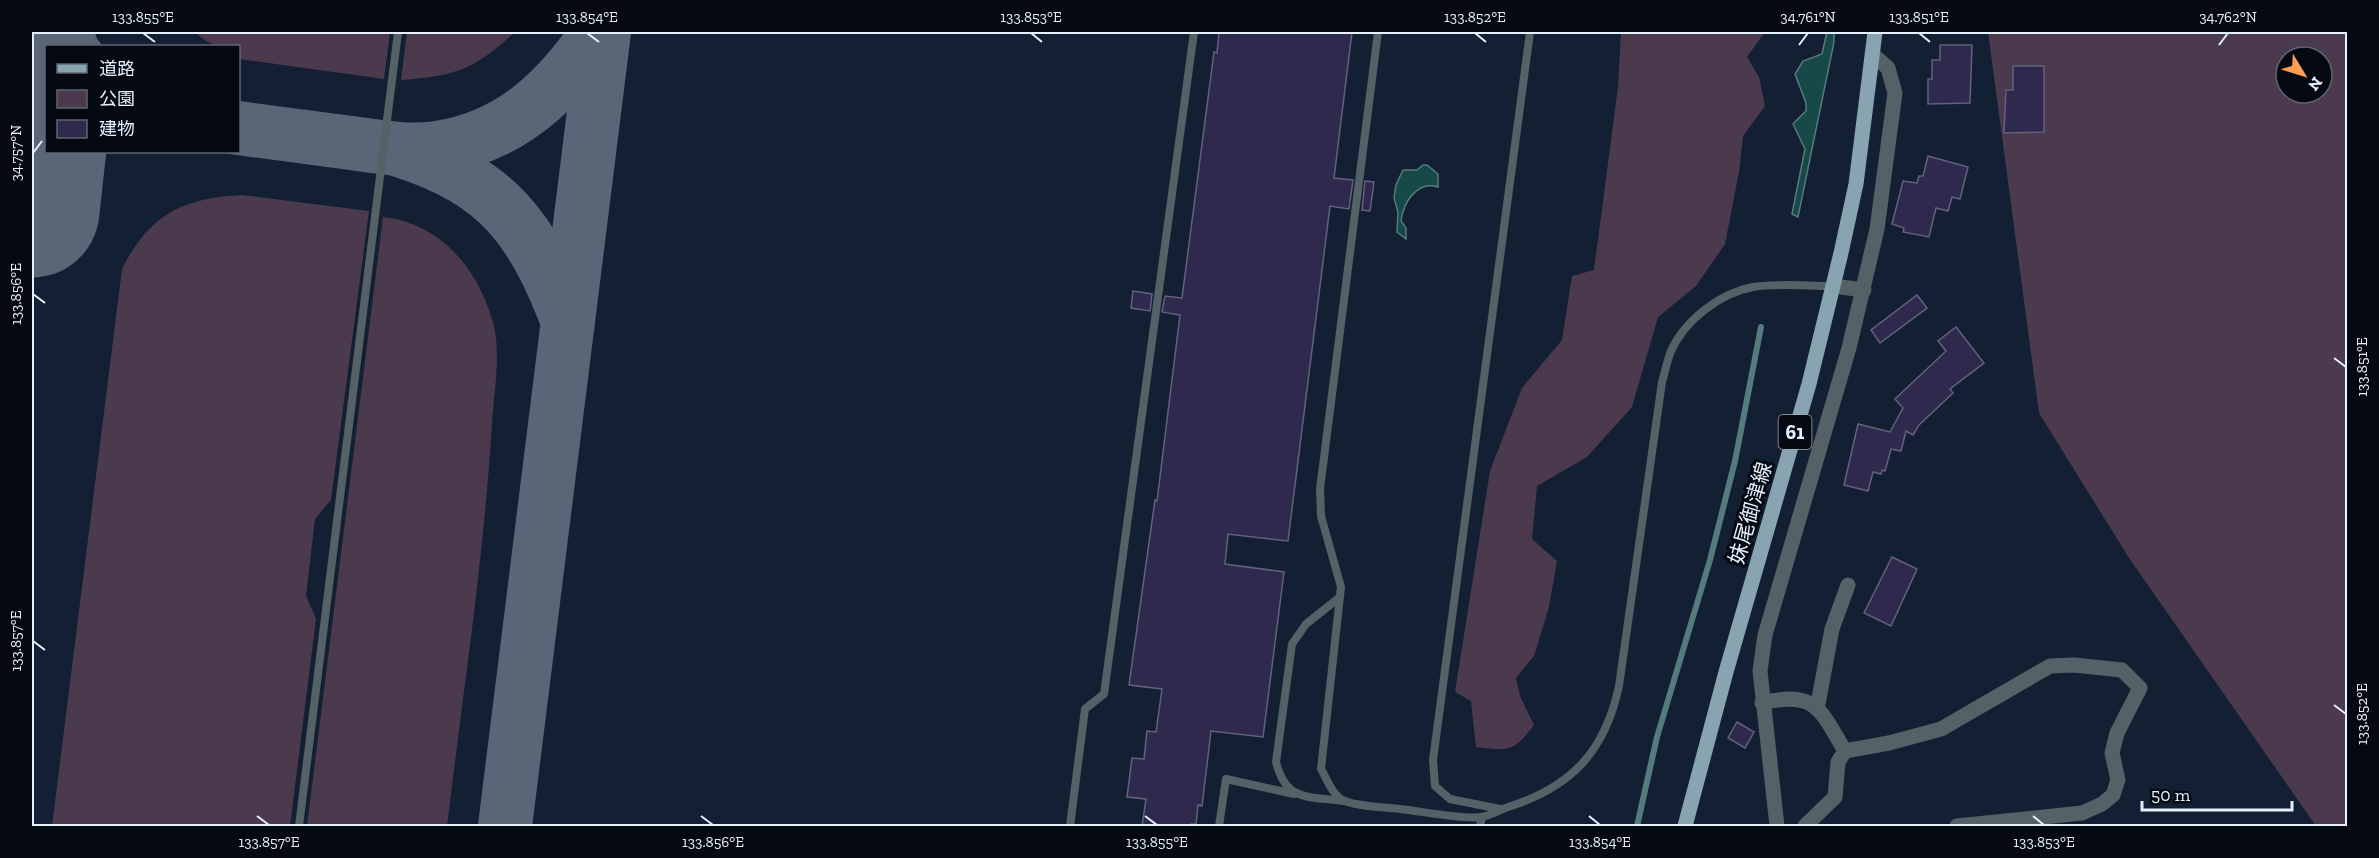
<svg xmlns="http://www.w3.org/2000/svg" width="2379" height="858" viewBox="0 0 2379 858" font-family="'Zilla Slab','Noto Sans JP',serif">
<style>
.green{fill:#4b394e;fill-rule:evenodd}
.water{fill:#174948;stroke:#557b7e;stroke-width:1.5}
.lines{fill:none;stroke-linecap:round;stroke-linejoin:round}
.stream{stroke:#557b7e;stroke-width:6}
.taxiway{stroke:#5a6678;stroke-width:54}
.runway{stroke:#5a6678;stroke-width:135}
.building{fill:#2f294e;stroke:#64617c;stroke-width:1.5}
.service{stroke:#546167;stroke-width:8}
.minor{stroke:#546167;stroke-width:15}
.primary{stroke:#87a4b0;stroke-width:15}
.ticks{fill:none;stroke:#e6effd;stroke-width:2}
.labels{text-anchor:middle;dominant-baseline:central;stroke-width:6;stroke-linejoin:round;paint-order:stroke}
.shield{fill:#050a12;stroke:#a2aab6;stroke-width:1.5}
.shield-label{font-size:20px;font-weight:bold;fill:#e6effd}
.street-label{font-size:21px;fill:#e6effd;stroke:#050a12}
.neatline{fill:none;stroke:#e6effd;stroke-width:2}
.ticks-label{font-size:15px;text-anchor:middle;fill:#e6effd}
</style>
<rect width="100%" height="100%" fill="#132034"/>
<g class="green">
<path d="M196 32H390L384 79 239 59 238 46C221 46 208 47 196 32Z"/>
<path d="M407 32H515C474 70 456 76 401 80Z"/>
<path d="M1621 32H1765L1747 57 1759 77 1765 106 1743 136 1739 172 1725 244 1696 286 1658 317 1632 407 1587 457 1537 486 1532 539 1557 561 1549 607 1534 656 1516 678 1520 696 1534 725C1514 752 1508 751 1476 747L1471 701 1455 692 1490 471 1522 388 1562 340 1572 276 1594 270 1618 87Z"/>
<path d="M1988 32H2347V826H2316L2129 558 2039 413ZM2286 57H2322V93H2286Z"/>
<path d="M242 195 369 211 331 500 315 519 306 596 316 619 290 826H52L122 269C149 215 182 198 242 195Z"/>
<path d="M383 217C439 223 476 266 492 319 502 350 494 391 492 423 484 558 463 692 447 826H307Z"/>
</g>
<g class="water">
<polygon points="1827,32 1834,32 1834,42 1798,217 1792,214 1805,149 1793,124 1806,111 1806,103 1795,74 1803,61 1822,54"/>
<path d="M1423 165H1427L1438 174V187C1417 180 1403 203 1401 221L1406 228V239L1397 232 1398 212 1394 198 1396 185 1403 170H1417Z"/>
</g>
<g class="lines">
<polyline class="stream" points="1637,826 1657,737 1710,560 1735,461 1761,327"/>
<g class="taxiway">
<polyline points="66,32 71,46"/>
<path d="M238 128C276 133 314 138 351 143 380 147 409 152 437 148 511 137 558 91 598 32"/>
<path d="M402 151C499 182 533 230 568 322"/>
<polyline points="32,211 44,181 68,152"/>
<polyline points="505,826 604,32"/>
</g>
<polyline class="runway" points="32,210 46,83"/>
</g>
<g class="building">
<polygon points="1219,32 1352,32 1334,178 1353,180 1349,209 1330,206 1288,541 1228,534 1225,564 1284,572 1263,737 1211,731 1202,806 1198,805 1196,824 1191,824 1191,826 1142,826 1146,799 1127,797 1132,758 1144,759 1147,731 1156,732 1162,689 1129,685 1155,500 1157,501 1180,315 1162,312 1165,296 1182,298 1214,52 1217,53"/>
<polygon points="1940,45 1972,45 1970,103 1928,104 1928,79 1932,79 1932,60 1940,60"/>
<polygon points="2013,66 2044,66 2044,132 2004,133 2006,90 2013,90"/>
<polygon points="1928,156 1968,167 1960,199 1952,197 1948,211 1936,208 1929,237 1903,232 1904,228 1892,224 1903,181 1917,183 1919,176 1923,176"/>
<polygon points="1365,181 1374,182 1370,211 1362,210"/>
<polygon points="1133,291 1152,294 1150,311 1131,308"/>
<polygon points="1917,295 1927,308 1880,343 1871,330"/>
<polygon points="1956,327 1984,363 1950,389 1953,393 1919,425 1913,435 1906,431 1901,451 1891,449 1885,471 1882,470 1881,474 1873,472 1868,491 1844,485 1858,424 1890,432 1903,408 1895,399 1946,351 1938,341"/>
<polygon points="1892,557 1917,569 1891,626 1864,613"/>
<polygon points="1737,722 1754,732 1745,748 1728,738"/>
</g>
<g class="lines">
<g class="service">
<path d="M1378 32 1320 489 1321 516 1341 587 1321 769C1327 779 1333 797 1345 801 1359 807 1385 807 1400 809 1420 811 1464 820 1482 817 1491 815 1500 810 1508 807 1572 787 1605 751 1619 686L1662 382C1665 372 1667 361 1671 351 1685 320 1720 293 1753 287 1778 283 1807 286 1833 286"/>
<path d="M1340 597 1306 624 1292 644 1276 762C1286 802 1308 796 1343 801"/>
<polyline points="1500,809 1450,799 1435,786 1433,760 1530,32"/>
<polyline points="299,826 398,32"/>
<polyline points="1070,826 1085,709 1104,694 1194,32"/>
<polyline points="1219,826 1226,779 1294,794"/>
<polyline points="1480,826 1482,817"/>
</g>
<g class="minor">
<polyline points="1833,286 1864,290"/>
<path d="M1762 703C1817 690 1820 710 1845 751L1889 743 1941 729 2050 666 2074 665 2122 670 2140 688 2117 733 2112 753 2118 780 2113 795 2102 804 2082 813 1957 826"/>
<polyline points="1817,709 1832,629 1848,585"/>
<polyline points="1777,826 1760,671 1765,635 1849,348 1877,229 1895,93 1888,68 1873,55"/>
<polyline points="1805,826 1835,797 1838,762 1845,751"/>
</g>
<polyline class="primary" points="1685,826 1726,672 1809,384 1841,253 1856,184 1875,32"/>
</g>
<path class="ticks" d="M143 33 155 42M587 33 599 42M1031 33 1042 42M1475 33 1486 42M1919 33 1930 42M1799 45 1808 33M2219 45 2228 33M33 153 42 141M33 294 45 303M2334 358 2346 367M33 641 45 650M2334 705 2346 714M257 816 269 825M701 816 713 825M1145 816 1157 825M1589 816 1600 825M2033 816 2044 825"/>
<g class="labels">
<rect class="shield" x="1778.5" y="415" width="33" height="34" rx="4.5"/>
<g class="shield-label">
<text x="1795" y="432">61</text>
</g>
<g class="street-label">
<text transform="translate(1750 513) rotate(-74)">妹尾御津線</text>
</g>
</g>
<rect width="2379" height="858" fill="none" stroke="#050a12" stroke-width="66"/>
<rect x="45" y="45" width="195" height="108" fill="#050a12" stroke="#5f6670" stroke-width="1.5"/>
<rect x="57" y="64" width="30" height="9" fill="#87a4b0" stroke="#5f6670" stroke-width="1.5"/>
<text x="99" y="75" font-size="18" fill="#e6effd">道路</text>
<rect x="57" y="90" width="30" height="18" fill="#4b394e" stroke="#5f6670" stroke-width="1.5"/>
<text x="99" y="105" font-size="18" fill="#e6effd">公園</text>
<rect x="57" y="120" width="30" height="18" fill="#2f294e" stroke="#5f6670" stroke-width="1.5"/>
<text x="99" y="135" font-size="18" fill="#e6effd">建物</text>
<g transform="translate(2304 75) rotate(128)"><circle r="28" fill="#050a12" stroke="#5f6670" stroke-width="1.5"/>
<path d="M0-4.5L10 22L0 15L-10 22Z" fill="#fc9d52"/>
<text y="-9" font-size="16" font-weight="bold" text-anchor="middle" fill="#e6effd">N</text>
</g>
<path d="M2142 801v9h150v-9" fill="none" stroke="#e6effd" stroke-width="3"/>
<text x="2151" y="801" font-size="18" fill="#e6effd" stroke="#050a12" stroke-width="4.5" paint-order="stroke">50 m</text>
<rect x="33" y="33" width="2313" height="792" class="neatline"/>
<g class="ticks-label">
<text x="143" y="22">133.855°E</text>
<text x="587" y="22">133.854°E</text>
<text x="1031" y="22">133.853°E</text>
<text x="1475" y="22">133.852°E</text>
<text x="1808" y="22">34.761°N</text>
<text x="1919" y="22">133.851°E</text>
<text x="2228" y="22">34.762°N</text>
<text transform="translate(16 153) rotate(-90)" y="5">34.757°N</text>
<text transform="translate(16 294) rotate(-90)" y="5">133.856°E</text>
<text transform="translate(2362 367) rotate(-90)" y="5">133.851°E</text>
<text transform="translate(16 641) rotate(-90)" y="5">133.857°E</text>
<text transform="translate(2362 714) rotate(-90)" y="5">133.852°E</text>
<text x="269" y="847">133.857°E</text>
<text x="713" y="847">133.856°E</text>
<text x="1157" y="847">133.855°E</text>
<text x="1600" y="847">133.854°E</text>
<text x="2044" y="847">133.853°E</text>
</g>
</svg>
